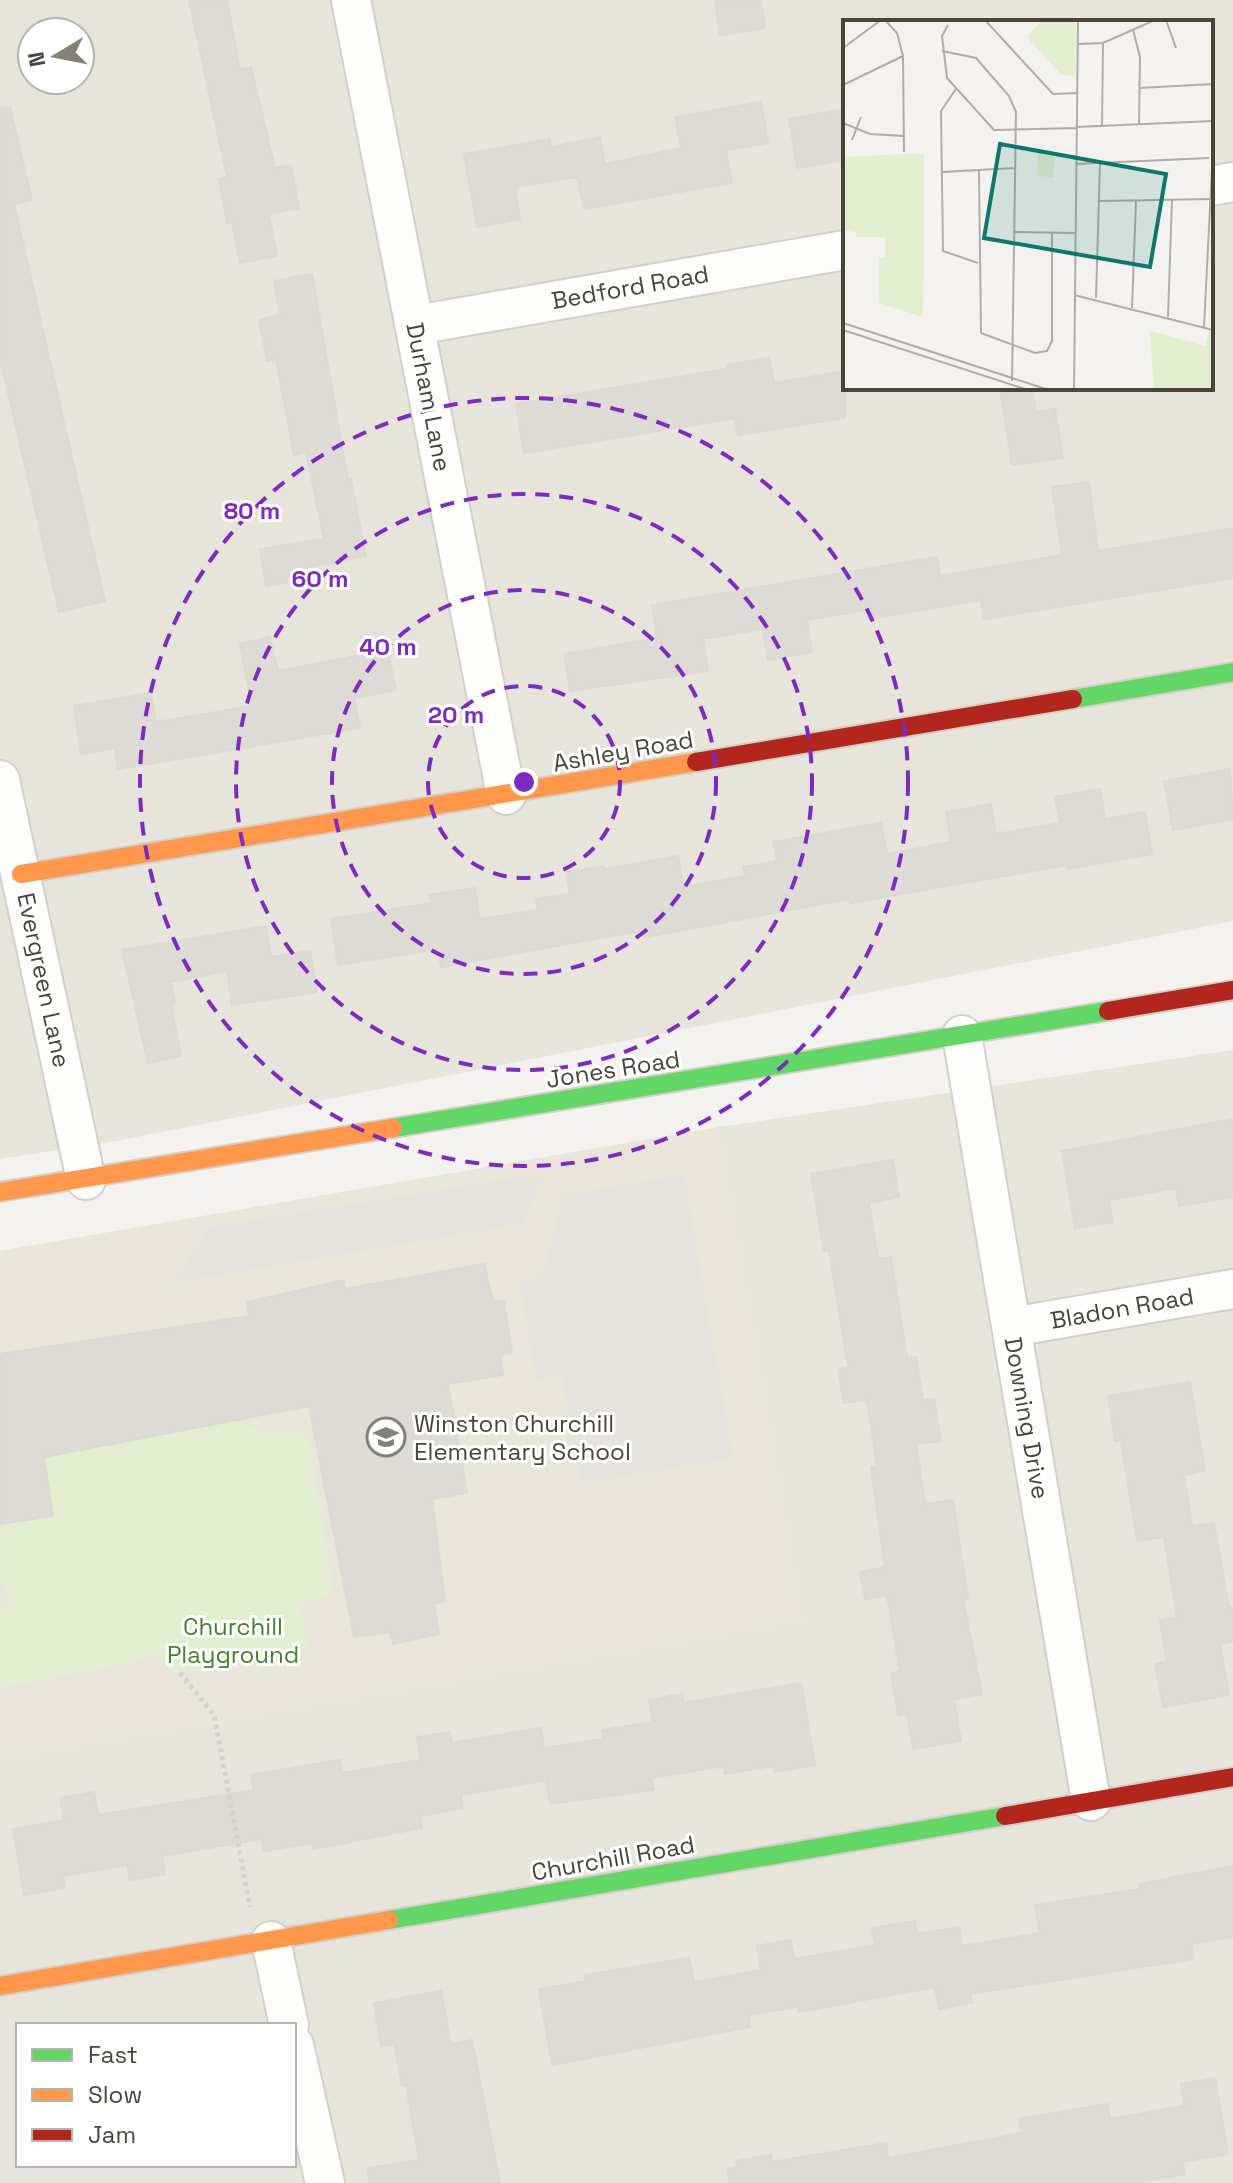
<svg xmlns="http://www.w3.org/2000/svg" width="1233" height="2183" viewBox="0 0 1233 2183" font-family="'Space Grotesk',sans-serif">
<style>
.residential{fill:#e7e4dc;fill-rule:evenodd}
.education{fill:#eae5da}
.green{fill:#e1eecf}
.parking{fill:#e6e3df}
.building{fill:#dedbd6;stroke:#dcd9d4;stroke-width:2}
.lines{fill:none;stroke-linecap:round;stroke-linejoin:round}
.street-casing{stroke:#d2d0cb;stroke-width:42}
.fast-casing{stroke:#d3cfc5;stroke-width:22}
.slow-casing{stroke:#d3cfc5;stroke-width:22}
.jam-casing{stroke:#d3cfc5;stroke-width:22}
.path{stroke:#d3d2cc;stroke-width:5;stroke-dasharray:4 4;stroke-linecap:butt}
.street{stroke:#fdfdfc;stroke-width:38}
.fast{stroke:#63d668;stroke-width:18}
.slow{stroke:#ff974d;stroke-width:18}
.jam{stroke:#b3261e;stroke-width:18}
.ring{fill:none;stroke:#7b2cbf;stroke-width:4;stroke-dasharray:14 10}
.labels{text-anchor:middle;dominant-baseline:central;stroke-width:6;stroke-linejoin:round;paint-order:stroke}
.street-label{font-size:24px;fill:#4b4439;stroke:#fff}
.poi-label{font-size:24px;fill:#4b4439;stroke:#fff;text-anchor:start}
.park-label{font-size:24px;fill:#4a7f2a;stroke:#fff}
.inset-road{fill:none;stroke:#b0aca6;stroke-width:2}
.view{fill:#0f766e;fill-opacity:0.15;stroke:#0f766e;stroke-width:4}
.inset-edge{fill:none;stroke:#4b4439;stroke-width:4}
.centre{fill:#7b2cbf;stroke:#fff;stroke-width:4}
.ring-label{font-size:24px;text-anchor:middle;font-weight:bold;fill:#7b2cbf;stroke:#fff;stroke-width:6;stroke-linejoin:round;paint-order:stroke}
</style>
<rect width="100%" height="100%" fill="#f4f2ee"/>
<g class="residential">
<path d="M0 0H1233V921L116 1141 0 1159ZM845 22H1211V388H845ZM32 32H80V80H32Z"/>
<path d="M1233 1050V2183H0V1251L720 1127ZM18 2025H294V2165H18Z"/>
</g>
<polygon class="education" points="720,1127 804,1622 0,1761 0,1251"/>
<polygon class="green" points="230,1419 272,1434 293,1431 308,1436 333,1587 330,1595 300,1605 308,1652 180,1673 171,1670 152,1650 152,1655 129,1664 0,1688 0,1607 13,1605 1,1580 0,1527 53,1516 44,1457"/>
<g class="parking">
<polygon points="545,1173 521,1224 172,1283 211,1227"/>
<polygon points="684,1175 733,1458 581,1483 562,1373 537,1381 520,1285 543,1272 563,1195"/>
</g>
<g class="building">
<polygon points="189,0 227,0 240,70 251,67 275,168 291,165 299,208 269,214 277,256 240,263 232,222 227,223 219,179 227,177"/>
<polygon points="715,0 761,0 765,28 720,35"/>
<polygon points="761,102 768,143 726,150 732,183 584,209 577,177 515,187 520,219 477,227 464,154 550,139 551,147 600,137 605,164 681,148 675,117"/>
<polygon points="10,107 32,200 14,204 105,601 59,612 0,358 0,108"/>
<polygon points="845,109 845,160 797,168 789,119"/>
<polygon points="312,274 348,480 351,479 366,556 299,569 301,580 266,586 260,549 324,539 306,452 294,455 276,359 267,361 259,320 280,315 274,281"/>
<polygon points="769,358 774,383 845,371 845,418 738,435 735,418 524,453 516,404 727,369 727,365"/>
<polygon points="1000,388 1032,388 1036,412 1055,409 1063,458 1012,465"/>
<polygon points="1089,482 1098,551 1233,528 1233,578 984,619 981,600 868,619 867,610 807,620 812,652 768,660 763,629 703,639 708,671 570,691 564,654 657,638 652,605 937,557 940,576 1062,555 1052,487"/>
<polygon points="270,637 278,671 388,650 396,690 354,698 360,728 118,769 115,748 81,754 74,706 151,693 156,722 252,706 240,644"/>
<polygon points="1230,769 1233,819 1173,830 1164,781"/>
<polygon points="1100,789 1105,819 1145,812 1152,854 1068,869 1067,865 850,903 849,899 646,937 645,930 441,967 438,949 338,965 331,919 431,903 429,895 475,888 480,919 538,910 536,899 570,894 566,872 604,866 605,869 678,856 683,887 745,876 743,867 777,861 773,842 881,823 887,854 951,842 946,812 991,804 996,834 1060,823 1055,797"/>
<polygon points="266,926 271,957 310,951 317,992 232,1005 227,971 171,982 175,1002 171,1003 181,1056 148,1063 122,950"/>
<polygon points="1233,1119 1233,1197 1179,1206 1176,1188 1109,1200 1113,1222 1075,1228 1062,1151"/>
<polygon points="893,1160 899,1197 869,1203 878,1259 891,1257 907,1358 916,1357 923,1400 934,1399 941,1441 916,1444 925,1504 953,1500 968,1598 963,1599 982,1694 954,1699 961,1741 913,1749 907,1713 898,1715 891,1673 900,1671 887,1595 865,1599 860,1572 885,1567 871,1467 877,1466 867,1400 844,1403 838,1369 848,1367 829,1250 824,1251 811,1174"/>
<polygon points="484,1264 493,1301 504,1301 512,1353 500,1355 503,1375 448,1384 467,1493 432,1499 445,1601 434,1603 439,1634 393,1644 390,1632 354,1637 309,1406 44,1457 53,1516 0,1524 0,1354 249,1316 247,1302 344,1280 345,1289"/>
<polygon points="1190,1382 1205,1471 1184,1475 1192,1526 1214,1523 1229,1608 1233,1607 1233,1641 1220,1644 1229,1695 1163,1707 1155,1664 1167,1662 1160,1620 1177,1617 1164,1537 1137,1541 1121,1440 1115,1441 1108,1396"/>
<polygon points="801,1683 815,1765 774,1772 773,1766 725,1774 724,1766 652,1778 654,1790 550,1804 546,1780 461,1795 463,1808 420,1816 422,1828 313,1849 312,1843 264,1851 262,1839 162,1856 165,1874 130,1880 127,1865 63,1876 65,1888 24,1895 13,1829 64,1820 60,1798 94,1792 98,1815 254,1790 251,1775 340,1760 342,1773 421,1760 417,1737 450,1732 452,1743 541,1728 544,1748 603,1739 602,1730 653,1722 649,1700 682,1694 684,1703"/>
<polygon points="1233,1866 1233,1937 1191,1944 1194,1959 970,1994 972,2003 939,2009 935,1987 799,2012 798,2007 748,2015 750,2027 552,2065 539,1989 586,1981 585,1975 689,1958 694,1982 761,1970 757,1946 791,1940 795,1959 875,1945 872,1928 915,1921 917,1934 959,1927 962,1946 1040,1933 1035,1905 1140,1889 1139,1884"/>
<polygon points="441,1991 451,2044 472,2040 500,2183 369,2183 368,2168 419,2160 406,2085 402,2086 394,2044 381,2046 374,2003"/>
<polygon points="1215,2078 1228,2154 1182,2162 1185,2174 1135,2183 729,2183 728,2169 737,2167 736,2161 771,2155 772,2162 886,2143 888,2158 1022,2133 1019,2119 1108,2104 1110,2119 1184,2106 1181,2084"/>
</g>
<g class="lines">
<defs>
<g id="street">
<polyline points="351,0 506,795"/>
<polyline points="1211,186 1233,182"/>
<polyline points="416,325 845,250"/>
<polyline points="0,780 86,1180"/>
<polyline points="962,1035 1091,1801"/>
<polyline points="1012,1327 1233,1289"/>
<polyline points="271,1941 289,2025"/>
<polyline points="294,2045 325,2183"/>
</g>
<g id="fast">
<polyline points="1073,699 1233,672"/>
<polyline points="393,1128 1108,1011"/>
<polyline points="389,1920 1005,1816"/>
</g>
<g id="slow">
<polyline points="21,874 696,762"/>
<polyline points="0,1192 393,1128"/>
<polyline points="0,1986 389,1920"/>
</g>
<g id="jam">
<polyline points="696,762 1073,699"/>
<polyline points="1108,1011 1233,990"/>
<polyline points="1005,1816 1233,1777"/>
</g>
</defs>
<use href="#street" class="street-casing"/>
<use href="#fast" class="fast-casing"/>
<use href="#slow" class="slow-casing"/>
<use href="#jam" class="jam-casing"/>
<polyline class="path" points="180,1673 214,1715 250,1907"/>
<use href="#street" class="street"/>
<use href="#fast" class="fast"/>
<use href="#slow" class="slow"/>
<use href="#jam" class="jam"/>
</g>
<g class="ring">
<circle cx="524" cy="782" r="96"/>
<circle cx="524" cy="782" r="192"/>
<circle cx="524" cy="782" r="288"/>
<circle cx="524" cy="782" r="384"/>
</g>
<defs>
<symbol id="school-ring" viewBox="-11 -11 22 22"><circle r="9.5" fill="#fff" stroke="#868178" stroke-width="1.5"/><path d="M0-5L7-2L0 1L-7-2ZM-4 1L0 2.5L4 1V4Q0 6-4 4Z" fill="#868178"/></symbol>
</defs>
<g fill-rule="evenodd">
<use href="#school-ring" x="364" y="1415" width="44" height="44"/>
</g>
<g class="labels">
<g class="street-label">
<text transform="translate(630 287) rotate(-10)">Bedford Road</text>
<text transform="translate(429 397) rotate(79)">Durham Lane</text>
<text transform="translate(623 751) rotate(-10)">Ashley Road</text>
<text transform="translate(44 980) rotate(78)">Evergreen Lane</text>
<text transform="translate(613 1069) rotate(-9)">Jones Road</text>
<text transform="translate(1122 1308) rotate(-10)">Bladon Road</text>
<text transform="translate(1027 1418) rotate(80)">Downing Drive</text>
<text transform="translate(613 1858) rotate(-10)">Churchill Road</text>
</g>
<g class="poi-label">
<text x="414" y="1423">Winston Churchill<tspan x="414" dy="28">Elementary School</tspan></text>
</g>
<g class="park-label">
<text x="233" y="1626">Churchill<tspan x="233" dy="28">Playground</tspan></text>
</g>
</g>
<g transform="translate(843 20)">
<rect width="370" height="370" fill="#f4f2ee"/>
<path d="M199 0H233L232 56 219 55 187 21 185 16ZM195 131 212 137 210 158 194 155ZM81 133 80 297 36 283V238L42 237V217H13L12 212 0 210V137ZM307 311 362 326 366 312 370 313V370H311Z" fill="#e1eecf"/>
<path class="inset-road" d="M42 0 54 13 60 36 61 132M142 0 210 74 234 73M323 0 333 28M105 5 99 16 104 58 151 110 233 108M290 10 297 37 296 104M235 24 260 23 312 0M0 28 38 0M99 31 133 38 166 76 173 92 169 361M370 64V15M0 65 60 36M296 68 370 64M113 69 98 91 100 231 135 243M0 103 27 114 61 116M259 106 260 23M233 107 370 101M9 120 18 97M232 144 366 138M136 150 138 313 192 333 204 331 209 321V213M99 152 172 148M256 181 370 179M172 212 232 213M231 275 370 310M253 278 257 144M289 288 293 181M325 297 329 180M0 303 206 370M361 307 370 128M0 310 185 370M231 370 235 0"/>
<path class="view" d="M157 124 323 154 307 247 141 218Z"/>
<rect width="370" height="370" class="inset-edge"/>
</g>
<circle cx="524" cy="782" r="12" class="centre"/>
<g class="ring-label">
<text x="252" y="519">80 m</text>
<text x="320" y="587">60 m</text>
<text x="388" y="655">40 m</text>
<text x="456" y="723">20 m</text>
</g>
<rect x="16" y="2023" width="280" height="144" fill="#ffffff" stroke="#b7b4b0" stroke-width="2"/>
<rect x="32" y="2049" width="40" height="12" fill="#63d668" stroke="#b7b4b0" stroke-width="2"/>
<text x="88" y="2063" font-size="24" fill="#4b4439">Fast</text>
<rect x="32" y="2089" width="40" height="12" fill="#ff974d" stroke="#b7b4b0" stroke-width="2"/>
<text x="88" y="2103" font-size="24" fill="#4b4439">Slow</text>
<rect x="32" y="2129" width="40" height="12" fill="#b3261e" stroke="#b7b4b0" stroke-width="2"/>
<text x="88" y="2143" font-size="24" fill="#4b4439">Jam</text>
<g transform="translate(56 56) rotate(260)"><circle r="38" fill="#ffffff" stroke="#b7b4b0" stroke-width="2"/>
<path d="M0-6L14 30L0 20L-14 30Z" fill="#868178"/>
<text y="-12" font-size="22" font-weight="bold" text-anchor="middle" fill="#4b4439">N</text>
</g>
</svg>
